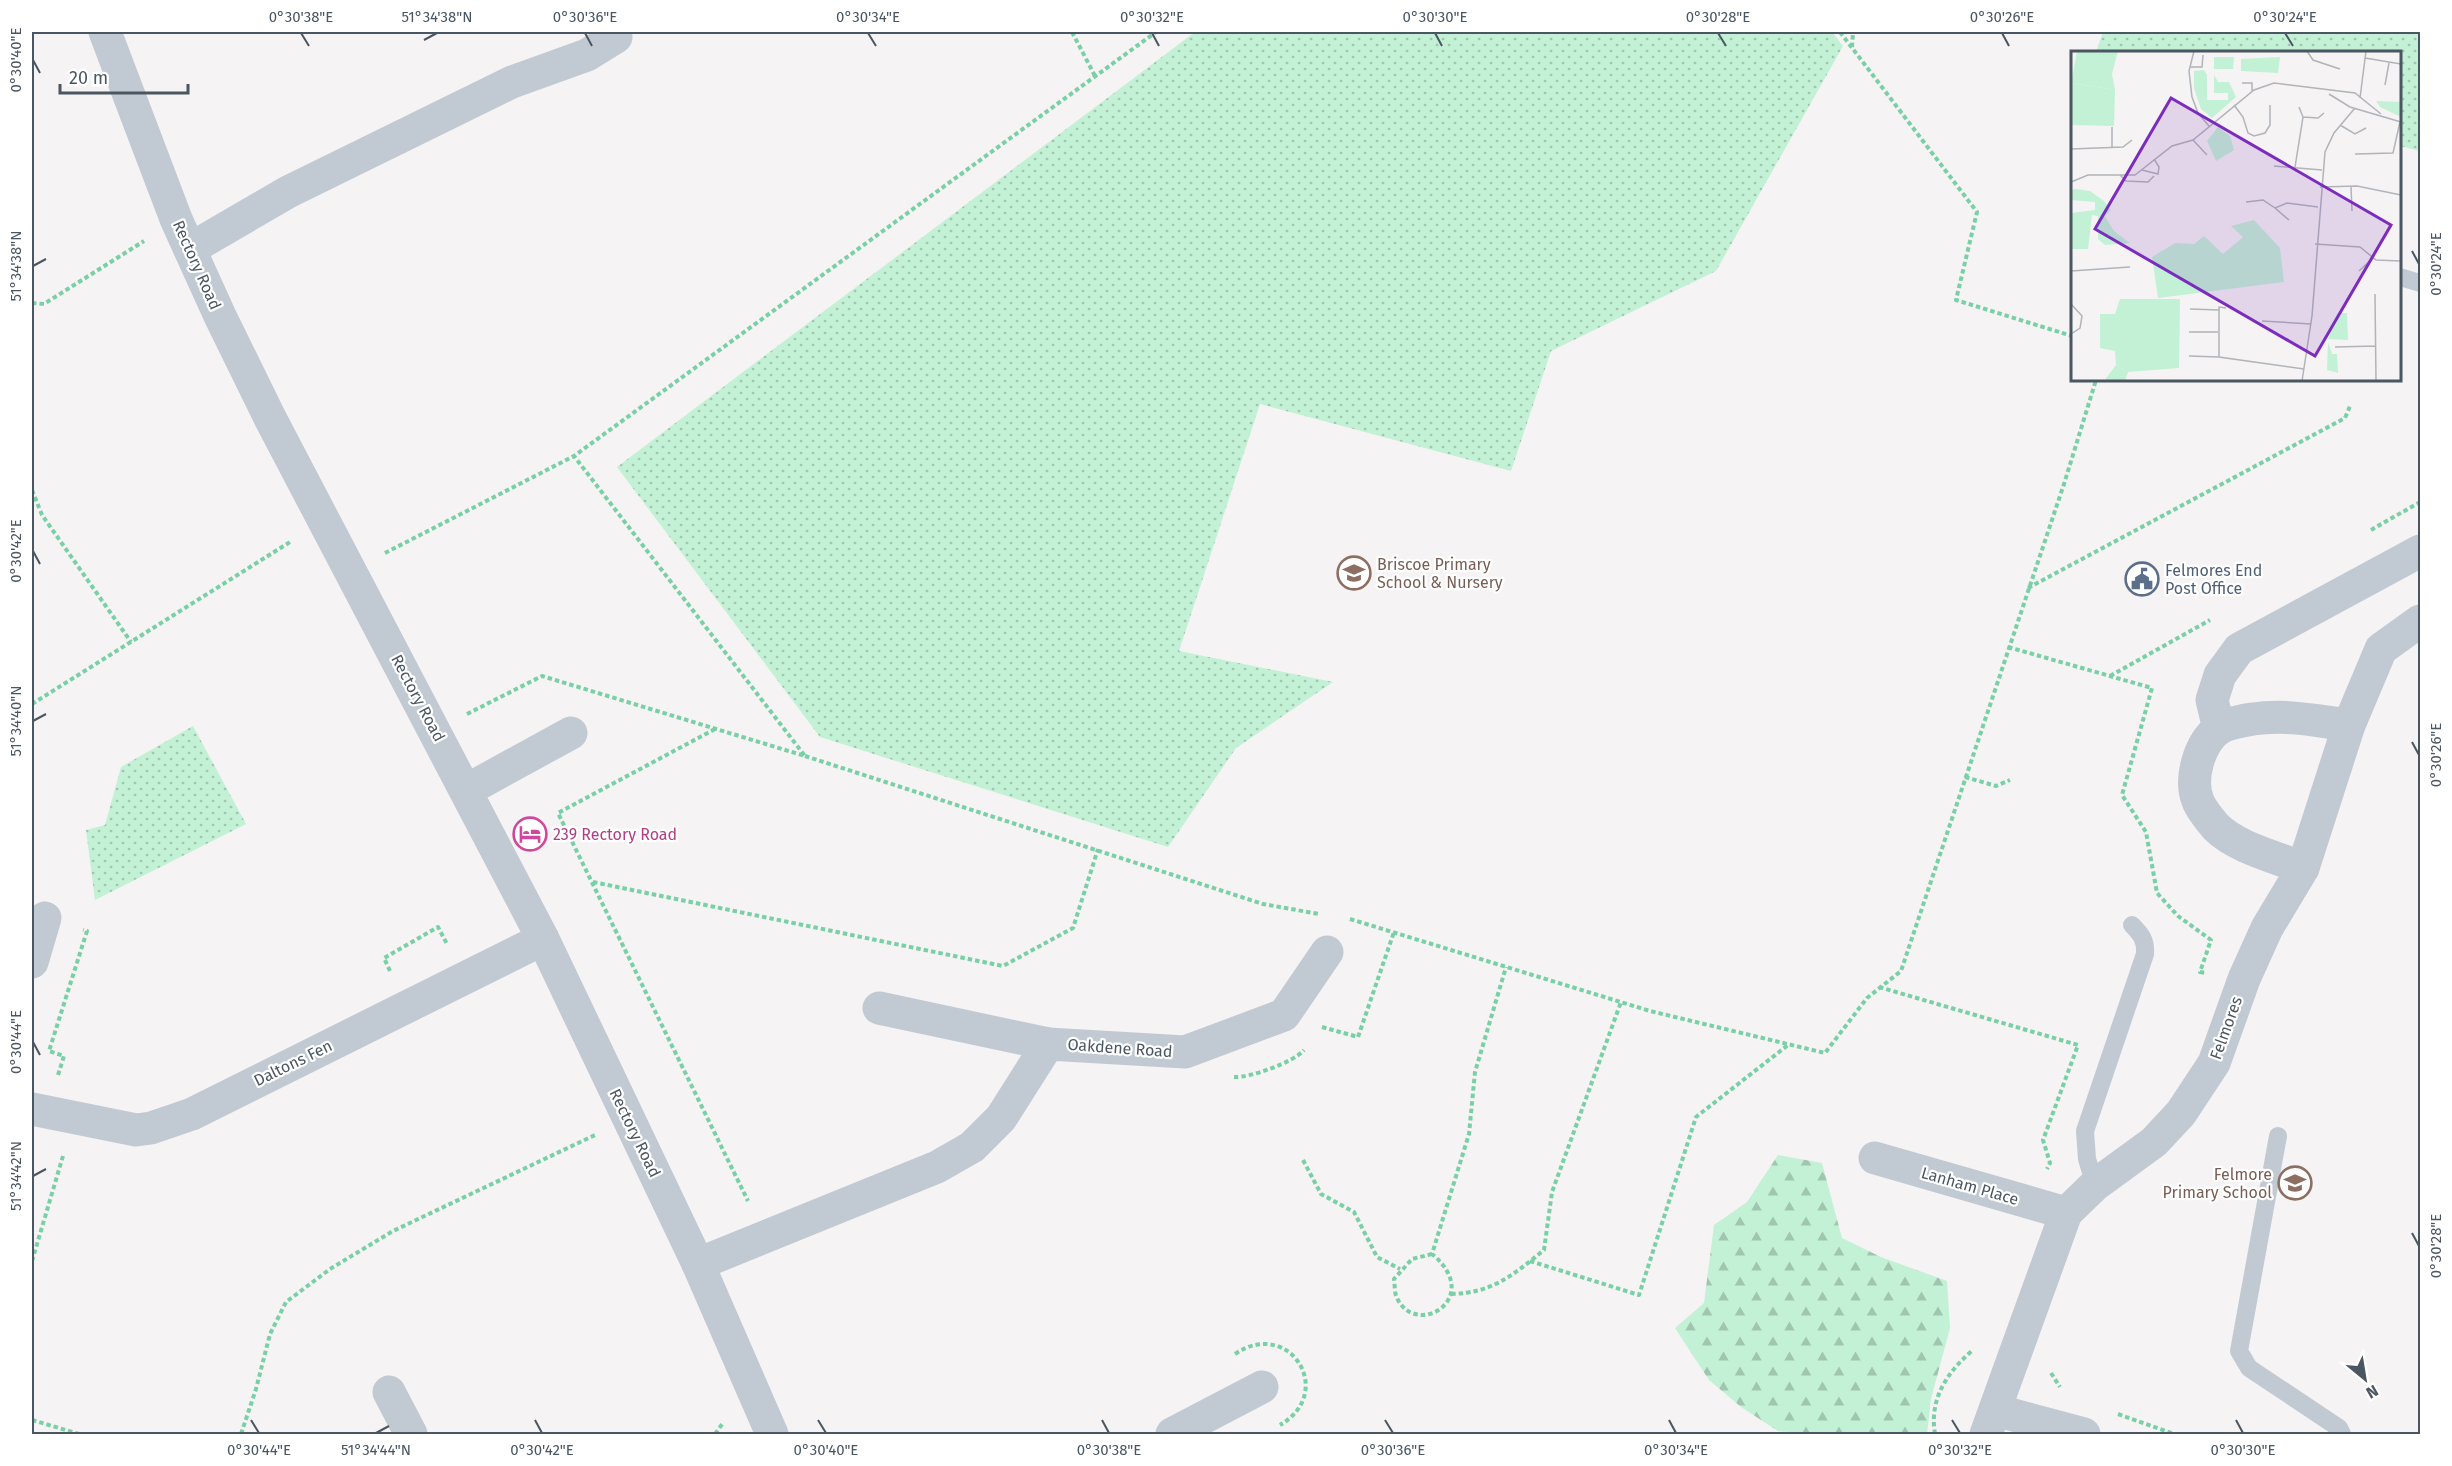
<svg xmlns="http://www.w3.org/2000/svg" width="2452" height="1466" viewBox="0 0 2452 1466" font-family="'Fira Sans',sans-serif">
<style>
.grass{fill:url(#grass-dots)}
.forest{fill:url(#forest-firs)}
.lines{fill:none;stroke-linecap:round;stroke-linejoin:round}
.path{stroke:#7ad0a6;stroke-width:4;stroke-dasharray:4.5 3;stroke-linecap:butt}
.lane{stroke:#c1cad2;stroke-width:18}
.street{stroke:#c1cad2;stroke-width:33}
.ticks{fill:none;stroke:#4a5661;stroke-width:2}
.labels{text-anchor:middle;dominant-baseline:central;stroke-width:4.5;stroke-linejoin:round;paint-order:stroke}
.street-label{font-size:16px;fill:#4a5661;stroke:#fff}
.education-label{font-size:16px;fill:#785e54;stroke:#fff;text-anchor:start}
.service-label{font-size:16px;fill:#4e5e75;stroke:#fff;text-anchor:start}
.hotel-label{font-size:16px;fill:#b23c85;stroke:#fff;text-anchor:start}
.inset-road{fill:none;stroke:#b1b4b9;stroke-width:1.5}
.view{fill:#7b2cbf;fill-opacity:0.15;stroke:#7b2cbf;stroke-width:3}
.inset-edge{fill:none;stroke:#4a5661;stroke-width:3}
.neatline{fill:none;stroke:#4a5661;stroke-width:2}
.ticks-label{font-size:15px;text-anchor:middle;fill:#4a5661}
</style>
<defs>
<pattern id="grass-dots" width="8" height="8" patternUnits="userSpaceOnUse" patternTransform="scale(1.5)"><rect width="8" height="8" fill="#c3f1d5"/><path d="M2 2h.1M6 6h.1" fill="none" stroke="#a0c6b0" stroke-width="1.8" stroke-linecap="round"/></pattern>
<pattern id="forest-firs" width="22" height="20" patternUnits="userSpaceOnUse" patternTransform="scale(1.5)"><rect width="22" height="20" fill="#c3f1d5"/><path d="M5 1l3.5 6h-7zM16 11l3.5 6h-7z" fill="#a0c6b0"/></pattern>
</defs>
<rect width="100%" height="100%" fill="#f5f3f3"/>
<g class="grass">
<polygon points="1195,32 1832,32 1843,46 1716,271 1551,351 1511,471 1260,404 1179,651 1333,682 1236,748 1168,847 820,737 617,467"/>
<polygon points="2103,32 2420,32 2420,151 2400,146 2400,52 2096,52"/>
<polygon points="193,726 246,824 95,900 86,830 105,825 121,767"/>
</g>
<polygon class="forest" points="1778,1155 1822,1163 1842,1238 1881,1257 1947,1281 1950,1328 1931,1399 1927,1434 1809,1434 1778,1431 1741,1407 1709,1380 1675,1328 1704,1303 1714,1225 1747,1202"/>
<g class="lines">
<g class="path">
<polyline points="1072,32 1095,76"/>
<polyline points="1840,32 1977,212 1956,300 2072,336"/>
<polyline points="1852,47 1853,32"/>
<polyline points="32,303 44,304 144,241"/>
<polyline points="32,490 42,515 131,642"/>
<polyline points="2371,530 2420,502"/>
<polyline points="385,553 574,456 1156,32"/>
<polyline points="2028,588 2345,418 2350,406"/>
<polyline points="2008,647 2152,688 2122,795 2146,832 2157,893 2178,916 2211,940 2200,972 2206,973"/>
<polyline points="2110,676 2210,620"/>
<polyline points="32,704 290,542"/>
<polyline points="467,714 542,676 805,756 574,456"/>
<polyline points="715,729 558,813 748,1201"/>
<polyline points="805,756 1263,904 1319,914"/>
<polyline points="1965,777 1996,786 2010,780"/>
<polyline points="593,882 1003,966 1073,928 1098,849"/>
<polyline points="1350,919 1650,1011 1825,1053 1867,998 1901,971 2064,484 2096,380"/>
<polyline points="390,971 384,958 438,927 447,944"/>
<polyline points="1879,987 2078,1045 2043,1140 2050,1163 2047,1169"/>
<polyline points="1322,1027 1358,1037 1394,932"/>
<polyline points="58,1075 64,1056 49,1051 87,931 83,930"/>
<path d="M1234 1077C1250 1078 1294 1062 1304 1050"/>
<polyline points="1303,1160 1321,1194 1354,1212 1377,1257 1400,1269"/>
<path d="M1432 1254 1412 1259 1394 1279C1395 1284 1394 1293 1397 1298 1416 1339 1485 1298 1432 1254L1469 1134 1475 1072 1506 967"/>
<polyline points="32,1261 63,1156"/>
<polyline points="1530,1261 1639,1295 1696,1117 1788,1045"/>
<path d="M1451 1294C1492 1293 1512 1276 1544 1250L1552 1192 1621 1002"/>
<path d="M1235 1354C1289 1317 1337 1392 1280 1425"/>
<polyline points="2051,1373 2060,1387"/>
<polyline points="2118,1414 2174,1434"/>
<polyline points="32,1420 79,1434"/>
<polyline points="241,1434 256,1389 270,1334 286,1302 330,1269 393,1231 595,1135"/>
<polyline points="715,1434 723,1423"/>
<path d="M1935 1434C1929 1399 1947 1372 1973 1350"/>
</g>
<g class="lane">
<polyline points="2400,277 2420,283"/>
<polyline points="2278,1136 2239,1351 2249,1368 2339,1428 2342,1434"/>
<path d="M2095 1185 2087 1159 2085 1131 2145 954C2146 940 2141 934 2132 925"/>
</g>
<g class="street">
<polyline points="105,32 176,219 220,316 270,418 543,939 698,1264 772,1434"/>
<polyline points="190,249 288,192 512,82 587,55 616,37"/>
<polyline points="2219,729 2212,700 2220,675 2239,649 2420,551"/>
<polyline points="467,790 571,733"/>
<path d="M2303 868C2276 857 2237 848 2216 827 2210 820 2201 809 2198 801 2189 779 2199 744 2218 729 2226 724 2244 720 2253 719 2285 714 2318 721 2349 725"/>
<polyline points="32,962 45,918"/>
<polyline points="879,1008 1048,1044"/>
<polyline points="32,1109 136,1130 151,1128 192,1114 543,939"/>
<polyline points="1875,1158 2066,1213"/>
<polyline points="698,1264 937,1167 972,1147 1001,1118 1048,1044 1185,1052 1284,1015 1327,952"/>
<polyline points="389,1392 411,1434"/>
<polyline points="1995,1410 2084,1434"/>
<polyline points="1172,1434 1262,1387"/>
<polyline points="1986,1434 2066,1213 2095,1185 2154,1142 2181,1113 2214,1063 2244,979 2267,928 2303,868 2349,725 2381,649 2420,621"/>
</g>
</g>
<path class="ticks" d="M301 33 309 46M585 33 592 46M868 33 876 46M1152 33 1159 46M1435 33 1442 46M1718 33 1726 46M2002 33 2009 46M2285 33 2293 46M424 40 437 33M33 60 40 73M2412 251 2419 264M33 266 46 259M33 551 40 564M33 721 46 714M2412 742 2419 755M33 1042 40 1055M33 1176 46 1169M2412 1233 2419 1246M251 1420 259 1433M535 1420 542 1433M818 1420 826 1433M1102 1420 1109 1433M1385 1420 1393 1433M1669 1420 1676 1433M1952 1420 1960 1433M2236 1420 2243 1433M376 1433 389 1426"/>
<defs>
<symbol id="school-ring" viewBox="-11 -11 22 22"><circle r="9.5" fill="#fff" stroke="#8d6e63" stroke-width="1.5"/><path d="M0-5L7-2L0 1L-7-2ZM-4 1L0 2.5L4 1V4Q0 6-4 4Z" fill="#8d6e63"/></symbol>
<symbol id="civic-ring" viewBox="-11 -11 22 22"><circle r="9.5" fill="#fff" stroke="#5c6f8a" stroke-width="1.5"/><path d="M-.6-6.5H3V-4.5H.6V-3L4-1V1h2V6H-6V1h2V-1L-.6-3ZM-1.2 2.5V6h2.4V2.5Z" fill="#5c6f8a"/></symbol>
<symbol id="hotel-ring" viewBox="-11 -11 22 22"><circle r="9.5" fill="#fff" stroke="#d1479c" stroke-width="1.5"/><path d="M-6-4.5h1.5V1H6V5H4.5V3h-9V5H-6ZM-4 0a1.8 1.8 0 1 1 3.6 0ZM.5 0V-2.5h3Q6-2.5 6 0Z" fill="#d1479c"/></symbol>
</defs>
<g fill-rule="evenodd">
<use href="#school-ring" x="1335" y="554" width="38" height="38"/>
<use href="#civic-ring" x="2123" y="560" width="38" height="38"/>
<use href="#hotel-ring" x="511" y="815" width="38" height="38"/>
<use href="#school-ring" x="2276" y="1164" width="38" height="38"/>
</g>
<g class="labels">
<g class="street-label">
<text transform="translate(197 265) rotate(66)">Rectory Road</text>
<text transform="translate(418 698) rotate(62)">Rectory Road</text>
<text transform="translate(2226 1028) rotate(-70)">Felmores</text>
<text transform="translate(1120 1048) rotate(4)">Oakdene Road</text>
<text transform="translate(293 1063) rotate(-26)">Daltons Fen</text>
<text transform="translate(635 1133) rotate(64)">Rectory Road</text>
<text transform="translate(1970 1186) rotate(16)">Lanham Place</text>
</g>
<g class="education-label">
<text x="1377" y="564">Briscoe Primary<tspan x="1377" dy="18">School &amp; Nursery</tspan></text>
<text x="2272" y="1174" text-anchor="end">Felmore<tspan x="2272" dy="18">Primary School</tspan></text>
</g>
<g class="service-label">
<text x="2165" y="570">Felmores End<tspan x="2165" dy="18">Post Office</tspan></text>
</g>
<g class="hotel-label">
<text x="553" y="834">239 Rectory Road</text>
</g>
</g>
<g transform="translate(2071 51)">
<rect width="330" height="330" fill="#f5f3f3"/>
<path d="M6 0H47L41 23 44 39 0 32ZM143 6H163L162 18H143ZM209 6 207 22 170 20V8ZM133 19 136 24V49H157V42H143V24L147 31H158L165 46 141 67 130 58 123 37V20ZM305 50 330 51V66L309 56ZM4 138 19 140 33 150 40 159 34 165 43 180 59 192 34 194 27 188V165L21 164 17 198H0V162L24 159V151L0 149V139ZM183 169 209 197 213 231 87 247 81 206 104 192 123 193 133 185 152 203 172 186 160 175ZM257 291 261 303H266L267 322 256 319ZM45 314 57 321 54 330H33Z" fill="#c3f1d5"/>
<path d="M0 0V32L44 39 43 75 0 74ZM147 76 159 85 163 99 145 110 136 90Z" fill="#c3f1d5"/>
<path d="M49 248H109L108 317 57 321 45 314 44 300 29 297V263H44ZM267 262H276L277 289 257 288Z" fill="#c3f1d5"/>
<path d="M70 283H82V305H70Z" fill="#c3f1d5"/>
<path class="inset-road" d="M123 0 118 20 121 46 127 62 138 75M236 0 242 9 269 18M294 7 330 13M119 16H131L132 4M171 32H181V40M314 34 318 12M258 43 279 56 330 71M289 47 295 0M163 54 172 66 177 82 183 85 194 82 199 74V54M232 66 247 67 253 62M269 74 284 83 295 77M122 89 136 104M41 96V76M0 98 52 96 61 89M284 103 322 102 329 71M203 115 251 119M224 116 232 66 228 56M71 119 87 123 88 116 83 108M49 124 55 130 77 131 83 125M0 131 17 124H64L101 95 122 89 183 39 203 32 284 42 310 63M249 136 286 135 330 144M280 136 281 160M175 151 192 149 204 157 216 152 247 156M204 157 218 169M244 193 289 196 305 209 330 210M0 220 59 216M288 220 302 207M304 243 305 330M0 253 11 265 9 277 0 283M155 257 148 256V306L233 318M119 258 148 259M191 270 240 273M118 281H147M264 296 304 295M118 305 148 306M231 330 241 265 254 101 263 82 284 57"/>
<path class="view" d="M100 47 320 174 244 305 24 178Z"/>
<rect width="330" height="330" class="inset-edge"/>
</g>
<rect width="2452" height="1466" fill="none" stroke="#ffffff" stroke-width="66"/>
<g transform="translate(2365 1379) rotate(150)" stroke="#ffffff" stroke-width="4.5" paint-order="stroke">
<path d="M0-4.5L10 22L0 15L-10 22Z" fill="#4a5661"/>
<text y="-9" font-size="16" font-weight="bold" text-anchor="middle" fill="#4a5661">N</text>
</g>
<path d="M60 84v9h128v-9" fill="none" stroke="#4a5661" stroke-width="3"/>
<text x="69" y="84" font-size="18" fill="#4a5661" stroke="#ffffff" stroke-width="4.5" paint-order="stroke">20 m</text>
<rect x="33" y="33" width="2386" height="1400" class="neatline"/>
<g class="ticks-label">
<text x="301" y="22">0°30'38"E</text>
<text x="437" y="22">51°34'38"N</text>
<text x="585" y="22">0°30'36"E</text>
<text x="868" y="22">0°30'34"E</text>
<text x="1152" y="22">0°30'32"E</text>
<text x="1435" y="22">0°30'30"E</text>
<text x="1718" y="22">0°30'28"E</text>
<text x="2002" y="22">0°30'26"E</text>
<text x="2285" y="22">0°30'24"E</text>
<text transform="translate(16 60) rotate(-90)" y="5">0°30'40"E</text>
<text transform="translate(2436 264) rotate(-90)" y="5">0°30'24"E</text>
<text transform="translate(16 266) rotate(-90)" y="5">51°34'38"N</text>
<text transform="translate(16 551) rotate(-90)" y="5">0°30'42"E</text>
<text transform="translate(16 721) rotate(-90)" y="5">51°34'40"N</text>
<text transform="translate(2436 755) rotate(-90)" y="5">0°30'26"E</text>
<text transform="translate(16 1042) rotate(-90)" y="5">0°30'44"E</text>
<text transform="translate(16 1176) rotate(-90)" y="5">51°34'42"N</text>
<text transform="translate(2436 1246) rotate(-90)" y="5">0°30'28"E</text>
<text x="259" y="1455">0°30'44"E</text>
<text x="376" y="1455">51°34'44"N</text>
<text x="542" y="1455">0°30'42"E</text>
<text x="826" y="1455">0°30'40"E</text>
<text x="1109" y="1455">0°30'38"E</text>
<text x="1393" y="1455">0°30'36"E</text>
<text x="1676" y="1455">0°30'34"E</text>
<text x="1960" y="1455">0°30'32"E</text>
<text x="2243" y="1455">0°30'30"E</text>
</g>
</svg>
